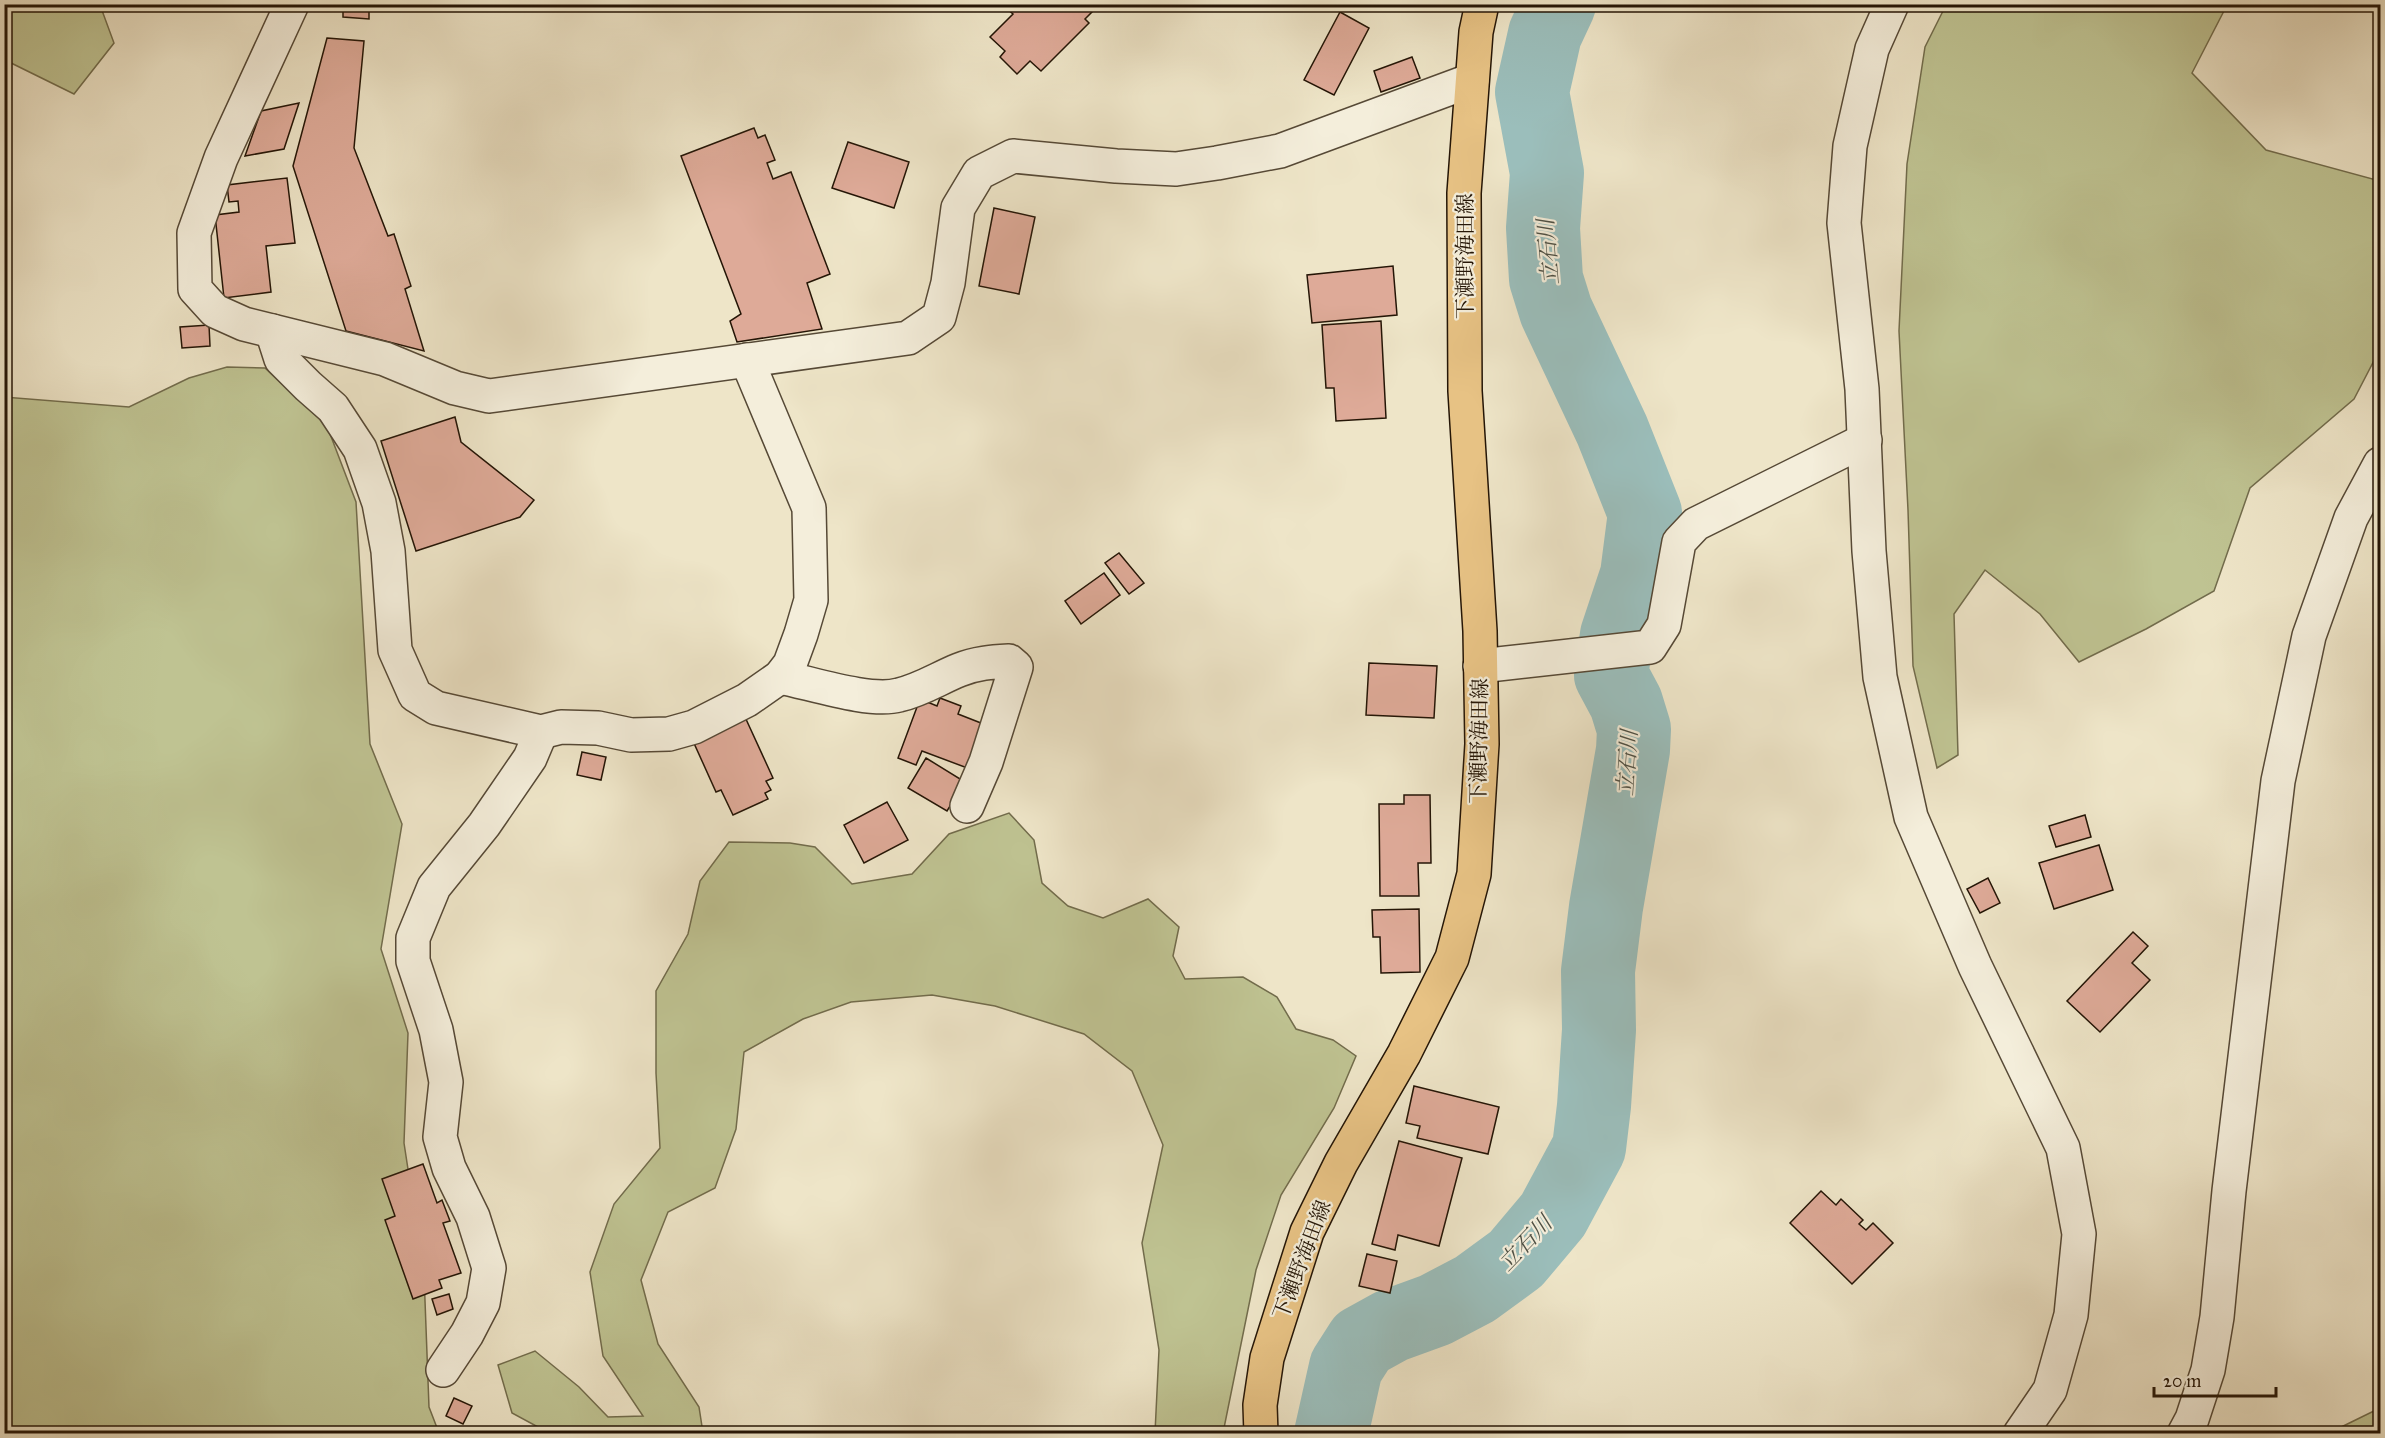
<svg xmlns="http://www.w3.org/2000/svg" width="2385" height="1438" viewBox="0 0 2385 1438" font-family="'IM FELL Great Primer','Noto Serif JP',serif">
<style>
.green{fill:#bfc392;stroke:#726c4c;stroke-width:1.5}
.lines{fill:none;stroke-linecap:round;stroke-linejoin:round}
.river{stroke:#9bbebb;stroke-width:74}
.building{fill:#deaa98;stroke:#241506;stroke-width:1.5}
.minor-casing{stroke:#564936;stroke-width:36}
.major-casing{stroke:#241506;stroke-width:36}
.minor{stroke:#f4eedb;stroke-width:33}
.major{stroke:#e7c284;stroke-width:33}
.labels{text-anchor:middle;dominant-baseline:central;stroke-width:4.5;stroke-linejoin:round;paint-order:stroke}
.street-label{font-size:21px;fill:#241506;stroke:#f4eedb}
.water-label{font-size:22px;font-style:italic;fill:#4e5045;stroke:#f4eedb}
</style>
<rect width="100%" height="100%" fill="#eee5c8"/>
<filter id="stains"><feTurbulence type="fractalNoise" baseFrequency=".00333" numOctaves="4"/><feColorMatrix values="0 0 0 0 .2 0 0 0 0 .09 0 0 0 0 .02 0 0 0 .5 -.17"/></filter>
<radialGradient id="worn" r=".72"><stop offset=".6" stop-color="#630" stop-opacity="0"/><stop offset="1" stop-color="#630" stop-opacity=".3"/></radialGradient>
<g class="green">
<polygon points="5,4 100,5 114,43 74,94 9,62 5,65"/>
<polygon points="1946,5 2227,5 2192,73 2266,150 2380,181 2380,349 2354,399 2250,488 2214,591 2146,629 2079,662 2040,614 1985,570 1954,614 1958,755 1937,768 1913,666 1908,510 1899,331 1907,164 1925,47"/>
<polygon points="227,367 265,368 327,426 356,502 370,744 402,824 381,949 408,1033 404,1143 424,1274 429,1407 439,1433 5,1433 4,397 129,407 189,378"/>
<polygon points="1009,813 1034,840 1042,883 1068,906 1103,918 1148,899 1179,927 1173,956 1185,979 1243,977 1277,997 1296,1029 1333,1040 1356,1056 1334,1108 1281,1195 1256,1270 1223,1433 1155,1433 1159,1350 1142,1243 1163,1145 1132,1071 1084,1034 995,1006 932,995 851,1002 803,1019 744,1052 736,1129 715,1188 668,1212 641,1280 658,1344 699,1407 703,1433 549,1433 512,1413 498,1365 535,1351 579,1387 608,1417 643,1416 603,1356 590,1272 614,1204 660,1148 656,1073 656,991 688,934 700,881 729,842 790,843 815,847 852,884 912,874 949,834"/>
<polygon points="2380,1408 2380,1433 2329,1433"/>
</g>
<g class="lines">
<polyline class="river" points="1331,1434 1346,1367 1362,1342 1391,1326 1435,1310 1475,1289 1516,1259 1553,1215 1589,1148 1594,1106 1599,1030 1598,971 1606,907 1633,750 1634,729 1626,703 1611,675 1617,635 1637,575 1645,513 1612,430 1556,311 1546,279 1543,228 1547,173 1532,92 1545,34 1559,4"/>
</g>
<g class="building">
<polygon points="343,4 369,4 369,19 343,17"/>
<polygon points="1010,4 1100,4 1085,19 1089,23 1041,71 1030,61 1017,74 1000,57 1005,51 990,37 1013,14 1006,8"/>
<polygon points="1340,12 1369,28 1334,95 1304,80"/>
<polygon points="327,38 364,41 354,148 388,236 394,234 411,286 405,289 424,351 346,331 293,166"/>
<polygon points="1412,57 1420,78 1381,92 1374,71"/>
<polygon points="299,103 284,149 245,156 261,111"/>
<polygon points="754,128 758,138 765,135 775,160 767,163 773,179 791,172 830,274 807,283 822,329 737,342 730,321 741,314 681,156"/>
<polygon points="848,142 909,162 894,208 832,188"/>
<polygon points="287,178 295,243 266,246 271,292 224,298 215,215 239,212 238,201 229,202 227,185"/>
<polygon points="994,208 1035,217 1019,294 979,286"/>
<polygon points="1393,266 1397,315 1312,323 1307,275"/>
<polygon points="1381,321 1386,418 1336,421 1334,388 1326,388 1322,325"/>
<polygon points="209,325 210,346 182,348 180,327"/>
<polygon points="455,417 461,442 534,500 520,517 416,551 381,441"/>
<polygon points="1119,553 1144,583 1129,594 1105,563"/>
<polygon points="1104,573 1120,595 1081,624 1065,601"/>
<polygon points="1369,663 1437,666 1434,718 1366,715"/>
<polygon points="940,698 961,706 958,714 986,725 970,769 922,751 916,765 898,758 920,699 937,706"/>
<polygon points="745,717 773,778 766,781 771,790 765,793 768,799 733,815 721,790 716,792 693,741"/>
<polygon points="582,752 606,757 601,780 577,775"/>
<polygon points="926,758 965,782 947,811 908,788"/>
<polygon points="1404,795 1430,795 1431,863 1418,863 1419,896 1380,896 1379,804 1404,804"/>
<polygon points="887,802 908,840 864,863 844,825"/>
<polygon points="2085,815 2091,837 2056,847 2049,826"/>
<polygon points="2099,845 2113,890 2054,909 2039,863"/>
<polygon points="1988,878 2000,903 1980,913 1967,889"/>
<polygon points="1419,909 1420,972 1381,973 1380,937 1373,937 1372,910"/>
<polygon points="2133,932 2148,946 2132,963 2150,980 2100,1032 2067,1001"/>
<polygon points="1414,1086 1499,1107 1488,1154 1417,1138 1420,1126 1406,1123"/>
<polygon points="1399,1141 1462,1158 1439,1246 1398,1235 1395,1250 1372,1244"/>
<polygon points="423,1164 437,1203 442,1200 450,1221 443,1223 461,1273 439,1280 442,1288 413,1299 385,1220 395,1216 382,1179"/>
<polygon points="1821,1191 1836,1205 1841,1199 1863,1220 1859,1224 1866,1230 1873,1223 1893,1243 1852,1284 1790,1223"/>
<polygon points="1367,1254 1397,1261 1390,1293 1359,1286"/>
<polygon points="449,1294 453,1309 437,1315 432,1299"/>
<polygon points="454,1398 472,1406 463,1424 446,1416"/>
</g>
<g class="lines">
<defs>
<g id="minor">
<polyline points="292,4 221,158 194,233 195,289 215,311 244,324 385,359 455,388 489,396 908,338 939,317 948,283 958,208 979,173 1013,156 1116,166 1176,169 1217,163 1280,151 1472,80"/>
<polyline points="1892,4 1872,49 1850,146 1844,223 1862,389 1869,551 1880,677 1911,817 1975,966 2063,1148 2079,1234 2071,1315 2050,1390 2020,1434"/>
<polyline points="272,331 281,359 308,386 333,408 360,449 379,503 388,551 395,650 415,695 436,708 541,732 561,727 598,728 631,735 669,734 694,727 747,700 780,677 790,664 801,634 811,600 809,508 747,360"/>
<polyline points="1480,666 1650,647 1664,625 1679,542 1696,524 1865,440"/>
<path d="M780 677C811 683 870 703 899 695 921 690 939 678 959 670 976 663 992 662 1009 661L1016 667 986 762 967 806"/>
<polyline points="443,1370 467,1334 483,1303 489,1268 473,1217 449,1168 440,1137 446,1082 436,1030 413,961 413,938 434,887 484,825 530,758 541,732"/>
<polyline points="2184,1434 2192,1419 2208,1370 2217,1317 2229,1191 2278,781 2309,636 2351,518 2380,464"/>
</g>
<polyline id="major" points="1261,1434 1260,1405 1267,1358 1307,1232 1341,1163 1404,1054 1452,958 1474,874 1482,744 1480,631 1465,391 1464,193 1476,32 1482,4"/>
</defs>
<use href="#minor" class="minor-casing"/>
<use href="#major" class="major-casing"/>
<use href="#minor" class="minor"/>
<use href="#major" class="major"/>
</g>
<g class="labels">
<g class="street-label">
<text transform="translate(1465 256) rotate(-90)">下瀬野海田線</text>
<text transform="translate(1479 741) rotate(-89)">下瀬野海田線</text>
<text transform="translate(1302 1260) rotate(-69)">下瀬野海田線</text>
</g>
<g class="water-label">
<text transform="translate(1548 252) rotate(-95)">立石川</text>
<text transform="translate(1627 763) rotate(-86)">立石川</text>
<text transform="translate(1525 1243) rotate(-46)">立石川</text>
</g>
</g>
<rect width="2385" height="1438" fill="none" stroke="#eee5c8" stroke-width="24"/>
<rect x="6" y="6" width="2373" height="1426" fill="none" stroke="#241506" stroke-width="3"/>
<rect x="12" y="12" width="2361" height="1414" fill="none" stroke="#241506" stroke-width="1.5"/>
<path d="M2154 1387v9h122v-9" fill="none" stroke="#241506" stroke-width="3"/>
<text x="2163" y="1387" font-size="18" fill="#241506" stroke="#f4eedb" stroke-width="4.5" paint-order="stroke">20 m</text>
<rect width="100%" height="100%" filter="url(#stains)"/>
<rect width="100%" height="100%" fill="url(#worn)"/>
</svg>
